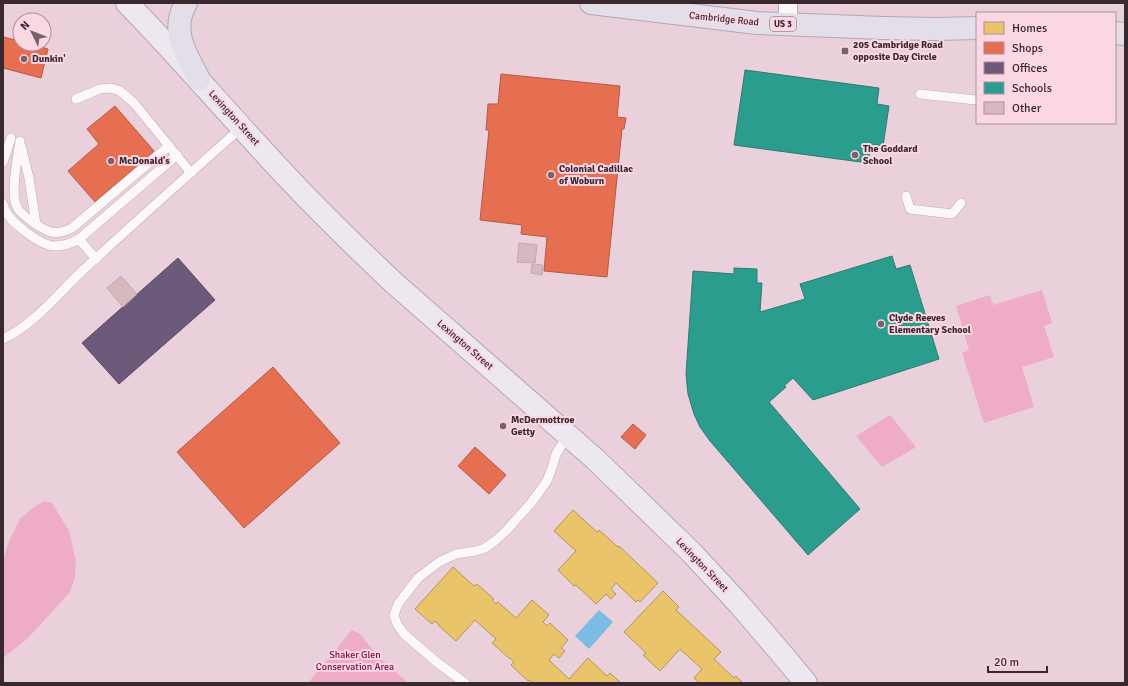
<svg xmlns="http://www.w3.org/2000/svg" width="1128" height="686" viewBox="0 0 1128 686" font-family="Signika,sans-serif">
<style>
.green{fill:#eeacc7}
.water{fill:#7bbce5}
.homes{fill:#e9c46a;stroke:#b49558}
.shops{fill:#e76f51;stroke:#b35a47}
.offices{fill:#6d597a;stroke:#5e4a64}
.schools{fill:#2a9d8f;stroke:#2f7a72}
.building{fill:#d6b8be;stroke:#beaaaf}
.lines{fill:none;stroke-linecap:round;stroke-linejoin:round}
.lane-casing{stroke:#bfabb2;stroke-width:10}
.street-casing{stroke:#bfabb2;stroke-width:20}
.primary-casing{stroke:#b5a5b5;stroke-width:24}
.highway-casing{stroke:#b5a5b5;stroke-width:24}
.lane{stroke:#fcf8f9;stroke-width:9}
.street{stroke:#fcf8f9;stroke-width:18}
.primary{stroke:#ede8f0;stroke-width:22}
.highway{stroke:#e4dee9;stroke-width:22}
.poi-dot{fill:#78636b;stroke:#fbd6e3;stroke-width:1.5}
.labels{text-anchor:middle;dominant-baseline:central;stroke-width:4;stroke-linejoin:round;paint-order:stroke}
.shield{fill:#fbd6e3;stroke:#745c65;stroke-width:1}
.shield-label{font-size:9px;font-weight:bold;fill:#3a282f}
.street-label{font-size:10px;fill:#3a282f;stroke:#fbd6e3}
.poi-label{font-size:10px;font-weight:bold;fill:#3a282f;stroke:#fbd6e3;text-anchor:start}
.park-label{font-size:10px;fill:#780b47;stroke:#fbd6e3}
</style>
<rect width="100%" height="100%" fill="#ead0da"/>
<g class="green">
<polygon points="1042,290 1052,323 1044,326 1054,357 1022,367 1034,407 984,423 962,353 969,350 956,306 990,295 993,305"/>
<polygon points="890,415 916,447 882,467 856,436"/>
<polygon points="45,501 52,503 69,531 76,561 75,577 70,592 50,614 27,639 3,658 3,561 9,541 20,519 31,509"/>
<polygon points="352,630 360,634 378,656 408,683 308,683"/>
</g>
<polygon class="water" points="599,610 613,622 589,649 575,636"/>
<g class="homes">
<polygon points="573,510 597,532 599,530 618,547 619,546 658,583 640,602 638,600 636,602 616,583 611,589 616,594 611,599 606,594 596,604 576,585 574,586 558,570 576,551 554,531"/>
<polygon points="453,567 474,586 477,584 494,599 492,600 496,604 498,602 516,618 532,600 549,615 543,622 547,626 550,623 568,640 561,648 565,651 559,658 554,654 549,660 569,679 588,658 607,676 610,673 621,683 533,683 529,680 528,681 511,665 514,662 510,658 510,659 492,643 496,639 475,620 456,641 438,625 439,625 435,621 432,624 415,609"/>
<polygon points="663,591 679,607 676,610 721,652 714,659 734,678 736,676 743,683 700,683 694,678 702,669 680,649 660,671 643,655 646,653 624,632"/>
</g>
<g class="shops">
<polygon points="3,37 20,41 20,44 30,44 48,49 41,78 3,68"/>
<polygon points="501,74 620,86 617,117 626,118 624,129 622,129 607,277 544,271 547,237 521,234 522,225 480,220 489,130 486,130 488,104 498,104"/>
<polygon points="115,106 154,151 95,202 68,171 99,144 87,129"/>
<polygon points="273,367 340,443 244,528 177,452"/>
<polygon points="633,424 646,435 635,449 621,437"/>
<polygon points="475,447 506,475 489,494 458,466"/>
</g>
<polygon class="offices" points="178,258 215,300 119,384 82,343"/>
<g class="schools">
<polygon points="745,70 879,88 877,104 889,106 883,146 871,144 868,163 734,145"/>
<polygon points="892,256 896,269 910,265 939,359 813,400 793,378 784,386 786,387 769,402 860,509 808,555 710,441 700,427 694,414 688,394 686,374 693,271 734,274 734,268 757,269 757,283 762,283 760,312 805,299 800,284"/>
</g>
<g class="building">
<polygon points="519,243 537,245 535,263 517,262"/>
<polygon points="532,264 543,265 542,275 531,273"/>
<polygon points="121,276 137,294 123,307 107,288"/>
</g>
<g class="lines">
<defs>
<g id="lane">
<polyline points="920,94 976,100"/>
<polyline points="76,99 100,89 111,88 120,91 134,103 191,173"/>
<path d="M20 141C18 157 9 195 18 209 23 216 30 220 37 225 51 234 58 235 72 228L169 146"/>
<polyline points="21,146 29,178 36,224"/>
<polyline points="3,162 11,138"/>
<polyline points="906,196 910,209 952,214 961,203"/>
<path d="M3 204C3 204 5 210 5 210 11 223 41 246 55 246 64 246 72 243 79 239L177 155"/>
<polyline points="79,239 96,259"/>
<path d="M3 339C32 326 58 294 81 272 134 223 188 175 242 127"/>
<polyline points="465,683 439,664 404,634 397,624 394,615 398,604 418,578 439,562 456,554 476,551 485,548 495,541 507,530 531,503 547,481 553,465 556,454 568,435"/>
</g>
<polyline id="street" points="788,24 788,3"/>
<path id="primary" d="M127 3C183 60 234 121 289 179 323 215 358 249 394 283L595 459 692 553 740 605 786 659 806 683"/>
<g id="highway">
<path d="M186 3C170 31 186 54 199 79"/>
<polyline points="591,3 757,23 883,28 935,29 977,28"/>
<polyline points="1115,33 1125,34"/>
</g>
</defs>
<use href="#lane" class="lane-casing"/>
<use href="#street" class="street-casing"/>
<use href="#primary" class="primary-casing"/>
<use href="#highway" class="highway-casing"/>
<use href="#lane" class="lane"/>
<use href="#street" class="street"/>
<use href="#primary" class="primary"/>
<use href="#highway" class="highway"/>
</g>
<g class="poi-dot">
<rect x="841" y="47" width="8" height="8" rx="2"/>
<circle cx="24" cy="59" r="4"/>
<circle cx="855" cy="155" r="4"/>
<circle cx="111" cy="161" r="4"/>
<circle cx="551" cy="175" r="4"/>
<circle cx="881" cy="324" r="4"/>
<circle cx="503" cy="426" r="4"/>
</g>
<g class="labels">
<rect class="shield" x="770" y="17" width="26" height="14" rx="3"/>
<g class="shield-label">
<text x="783" y="24">US 3</text>
</g>
<g class="street-label">
<text transform="translate(724 19) rotate(6)">Cambridge Road</text>
<text transform="translate(234 118) rotate(48)">Lexington Street</text>
<text transform="translate(465 345) rotate(41)">Lexington Street</text>
<text transform="translate(702 565) rotate(46)">Lexington Street</text>
</g>
<g class="poi-label">
<text x="853" y="45">205 Cambridge Road<tspan x="853" dy="12">opposite Day Circle</tspan></text>
<text x="32" y="59">Dunkin'</text>
<text x="863" y="149">The Goddard<tspan x="863" dy="12">School</tspan></text>
<text x="119" y="161">McDonald's</text>
<text x="559" y="169">Colonial Cadillac<tspan x="559" dy="12">of Woburn</tspan></text>
<text x="889" y="318">Clyde Reeves<tspan x="889" dy="12">Elementary School</tspan></text>
<text x="511" y="420">McDermottroe<tspan x="511" dy="12">Getty</tspan></text>
</g>
<g class="park-label">
<text x="355" y="655">Shaker Glen<tspan x="355" dy="12">Conservation Area</tspan></text>
</g>
</g>
<rect width="1128" height="686" fill="none" stroke="#3a282f" stroke-width="8"/>
<rect x="976" y="12" width="140" height="112" fill="#fbd6e3" stroke="#ae909b"/>
<rect x="984" y="22" width="20" height="12" fill="#e9c46a" stroke="#ae909b"/>
<text x="1012" y="32" font-size="12" fill="#3a282f">Homes</text>
<rect x="984" y="42" width="20" height="12" fill="#e76f51" stroke="#ae909b"/>
<text x="1012" y="52" font-size="12" fill="#3a282f">Shops</text>
<rect x="984" y="62" width="20" height="12" fill="#6d597a" stroke="#ae909b"/>
<text x="1012" y="72" font-size="12" fill="#3a282f">Offices</text>
<rect x="984" y="82" width="20" height="12" fill="#2a9d8f" stroke="#ae909b"/>
<text x="1012" y="92" font-size="12" fill="#3a282f">Schools</text>
<rect x="984" y="102" width="20" height="12" fill="#d6b8be" stroke="#ae909b"/>
<text x="1012" y="112" font-size="12" fill="#3a282f">Other</text>
<g transform="translate(32 32) rotate(313)"><circle r="19" fill="#fbd6e3" stroke="#ae909b"/>
<path d="M0-3L7 15L0 10L-7 15Z" fill="#78636b"/>
<text y="-6" font-size="11" font-weight="bold" text-anchor="middle" fill="#3a282f">N</text>
</g>
<path d="M988 666v6h59v-6" fill="none" stroke="#3a282f" stroke-width="2"/>
<text x="994" y="666" font-size="12" fill="#3a282f" stroke="#fbd6e3" stroke-width="3" paint-order="stroke">20 m</text>
</svg>
